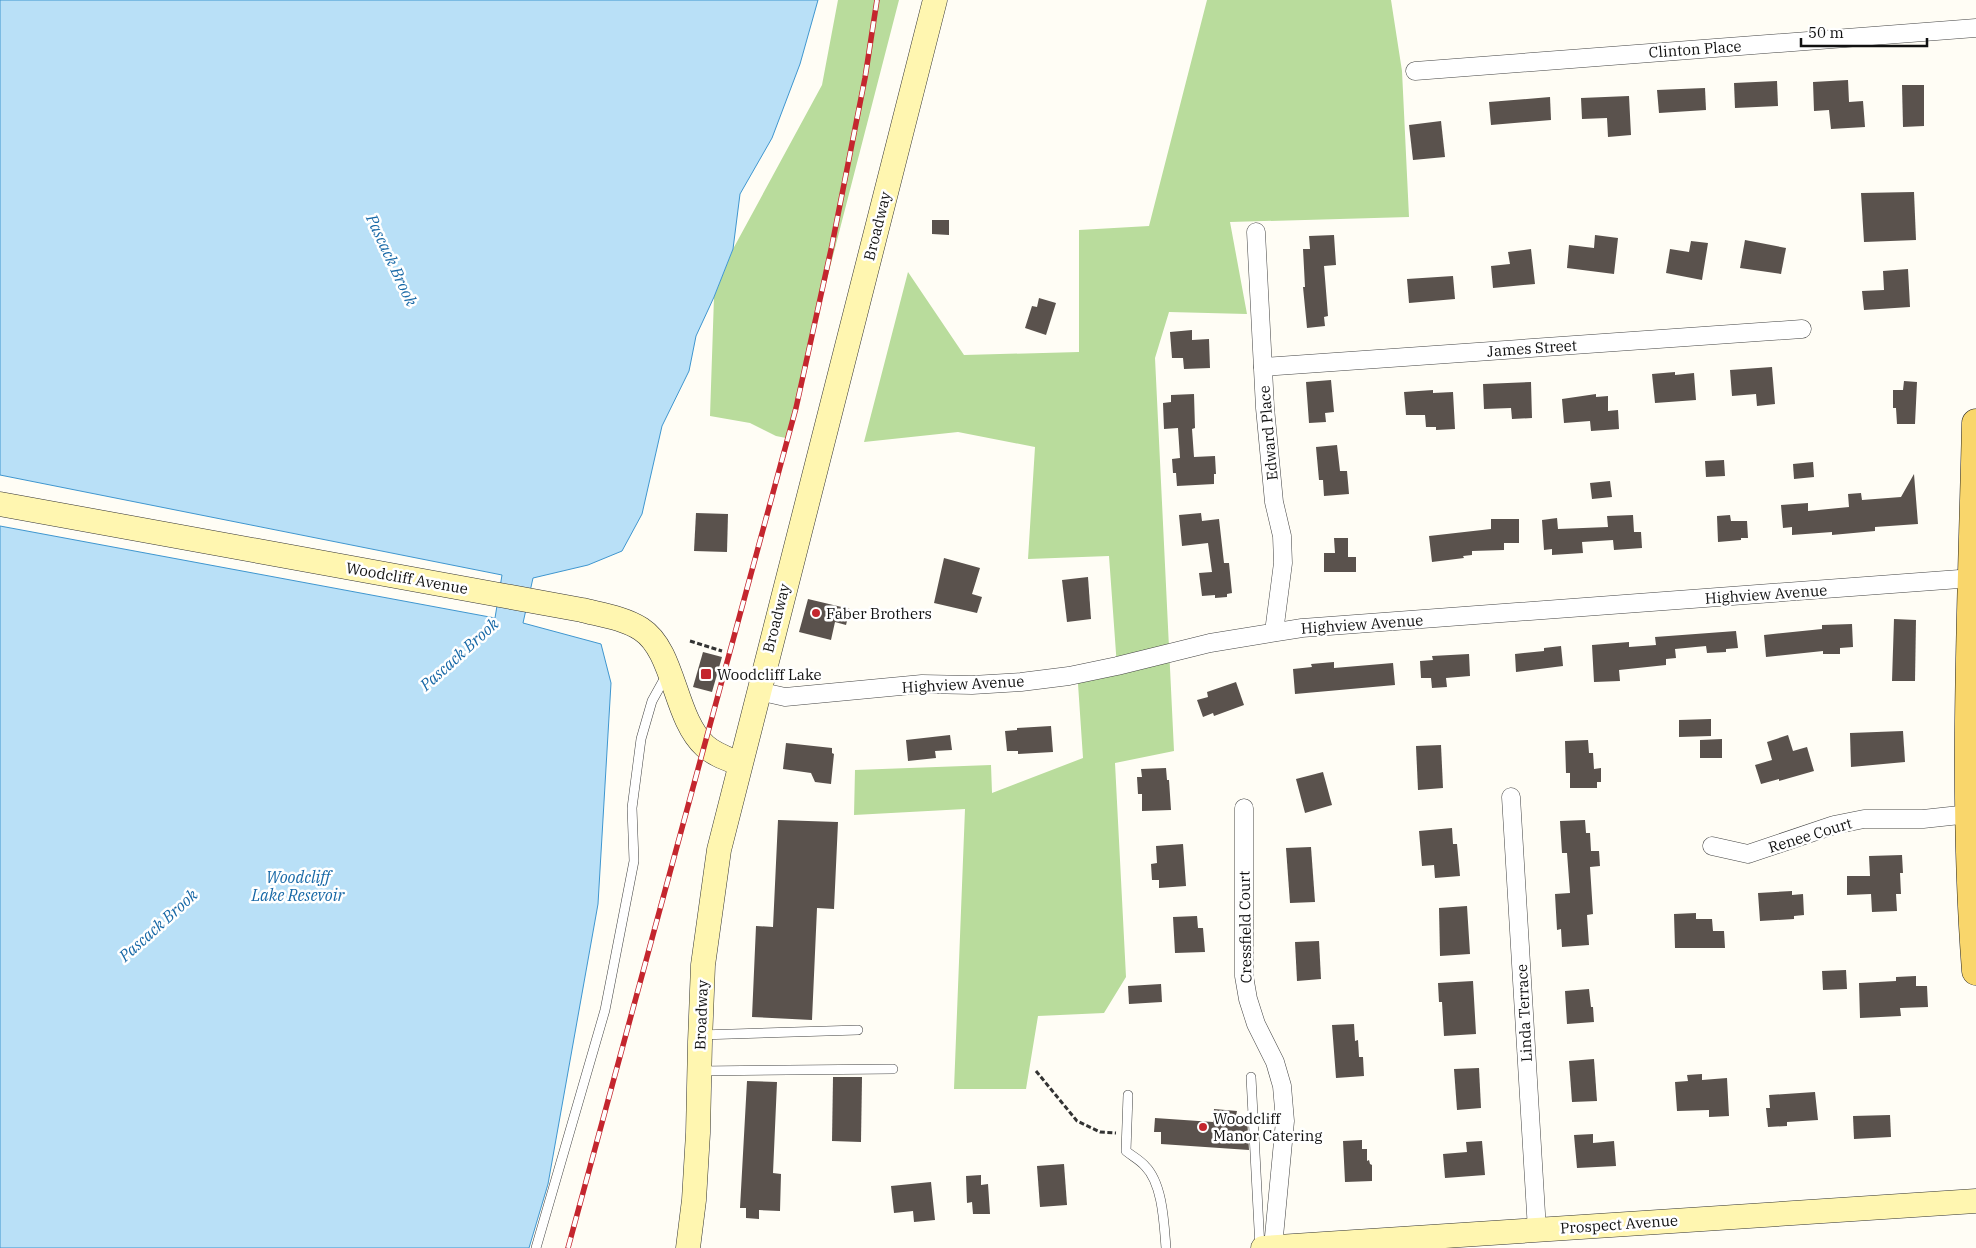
<svg xmlns="http://www.w3.org/2000/svg" width="1976" height="1248" viewBox="0 0 1976 1248" font-family="'IBM Plex Serif',serif">
<style>
.forest{fill:#b9dc9c}
.water{fill:#b9e0f7;stroke:#3f96cf}
.building{fill:#5a524d}
.lines{fill:none;stroke-linecap:round;stroke-linejoin:round}
.lane-casing{stroke:#444;stroke-width:10}
.street-casing{stroke:#444;stroke-width:19}
.secondary-casing{stroke:#333;stroke-width:25}
.primary-casing{stroke:#222;stroke-width:29}
.path{stroke:#333;stroke-width:3;stroke-dasharray:5 2.5;stroke-linecap:butt}
.lane{stroke:#fff;stroke-width:9}
.street{stroke:#fff;stroke-width:18}
.secondary{stroke:#fff6b0;stroke-width:24}
.primary{stroke:#f9d66b;stroke-width:28}
.rail-casing{stroke:#c4262e;stroke-width:5.5}
.rail{stroke:#fff;stroke-width:4;stroke-dasharray:11;stroke-linecap:butt}
.poi-dot{fill:#c4262e;stroke:#fff;stroke-width:2}
.labels{text-anchor:middle;dominant-baseline:central;stroke-width:5;stroke-linejoin:round;paint-order:stroke}
.street-label{font-size:15px;fill:#111;stroke:#fff}
.poi-label{font-size:15px;fill:#111;stroke:#fff;text-anchor:start}
.water-label{font-size:16px;font-style:italic;fill:#1768a6;stroke:#fff}
</style>
<rect width="100%" height="100%" fill="#fffdf5"/>
<g class="forest">
<polygon points="838,0 899,0 786,438 776,436 750,423 710,416 714,297 733,249 822,85"/>
<polygon points="1207,0 1391,0 1402,71 1409,217 1230,222 1247,314 1169,312 1155,358 1174,751 1115,763 1126,977 1104,1013 1038,1016 1026,1089 954,1089 965,809 854,815 855,770 991,765 992,793 1083,758 1077,669 1117,667 1109,556 1028,559 1035,447 958,432 864,442 908,272 964,355 1079,352 1079,230 1149,226"/>
</g>
<polygon class="water" points="0,0 818,0 800,64 772,138 740,194 733,249 714,297 696,336 689,371 662,426 642,514 622,551 588,565 533,578 523,623 601,644 611,683 598,904 548,1184 529,1248 0,1248 0,526 495,618 502,575 0,475"/>
<g class="building">
<polygon points="1848,80 1849,102 1863,101 1865,127 1831,129 1829,110 1814,111 1813,82"/>
<polygon points="1777,81 1778,106 1735,108 1734,83"/>
<polygon points="1902,85 1924,85 1924,126 1903,127"/>
<polygon points="1705,88 1706,110 1659,113 1657,90"/>
<polygon points="1629,96 1631,135 1608,137 1607,118 1582,119 1581,98"/>
<polygon points="1550,97 1551,120 1491,125 1489,102"/>
<polygon points="1441,121 1445,157 1413,160 1409,125"/>
<polygon points="1914,192 1916,240 1864,242 1861,193"/>
<polygon points="932,220 949,220 949,235 932,234"/>
<polygon points="1334,235 1336,265 1324,266 1328,316 1324,317 1325,326 1307,328 1303,287 1305,287 1303,249 1310,249 1309,236"/>
<polygon points="1595,235 1618,238 1614,274 1567,268 1569,245 1594,248"/>
<polygon points="1745,240 1786,248 1781,274 1740,268"/>
<polygon points="1691,241 1708,243 1702,280 1666,273 1670,249 1689,252"/>
<polygon points="1531,249 1535,284 1493,288 1491,266 1510,264 1508,252"/>
<polygon points="1908,269 1910,307 1864,310 1862,291 1884,290 1883,271"/>
<polygon points="1453,276 1455,299 1409,303 1407,279"/>
<polygon points="1039,298 1056,303 1046,335 1025,328 1032,306 1037,307"/>
<polygon points="1192,330 1192,340 1209,339 1210,368 1184,369 1183,358 1172,358 1170,332"/>
<polygon points="1772,367 1775,404 1757,406 1756,394 1732,396 1730,370"/>
<polygon points="1675,372 1675,375 1694,373 1696,400 1655,403 1652,374"/>
<polygon points="1331,380 1334,412 1325,413 1326,422 1309,423 1306,382"/>
<polygon points="1904,381 1917,382 1915,424 1897,424 1896,408 1893,408 1893,390 1903,390"/>
<polygon points="1531,382 1532,418 1512,419 1511,408 1484,409 1483,384"/>
<polygon points="1433,390 1433,393 1453,392 1455,429 1436,430 1436,427 1426,427 1425,415 1406,415 1404,392"/>
<polygon points="1194,394 1195,428 1192,429 1194,457 1215,456 1216,474 1214,474 1214,484 1177,486 1176,473 1173,473 1172,459 1180,458 1178,428 1164,429 1163,403 1171,402 1171,395"/>
<polygon points="1596,394 1596,397 1608,396 1608,411 1618,410 1619,429 1591,431 1590,421 1564,423 1562,399"/>
<polygon points="1337,445 1340,471 1347,471 1349,494 1324,496 1323,480 1319,480 1316,447"/>
<polygon points="1724,460 1725,476 1706,477 1705,461"/>
<polygon points="1813,462 1814,477 1794,479 1793,464"/>
<polygon points="1914,474 1918,524 1875,527 1875,531 1832,535 1832,532 1792,535 1792,527 1783,528 1781,505 1808,503 1808,511 1849,507 1848,494 1861,493 1862,500 1901,497"/>
<polygon points="1610,481 1612,497 1592,499 1590,483"/>
<polygon points="696,513 728,514 727,552 694,551"/>
<polygon points="1201,513 1202,521 1219,519 1224,563 1229,563 1232,593 1227,594 1227,597 1215,598 1215,595 1202,596 1199,573 1212,572 1208,543 1182,546 1179,515"/>
<polygon points="1633,515 1634,532 1641,532 1642,548 1614,550 1613,540 1582,542 1583,553 1552,555 1552,549 1544,550 1542,520 1557,518 1558,529 1608,527 1607,516"/>
<polygon points="1730,515 1731,521 1747,521 1748,538 1741,538 1741,540 1718,542 1717,516"/>
<polygon points="1491,519 1519,519 1519,543 1504,543 1504,550 1472,551 1472,555 1463,556 1464,558 1432,562 1429,536 1491,529"/>
<polygon points="1334,538 1348,538 1348,557 1356,557 1356,572 1324,572 1324,553 1335,553"/>
<polygon points="944,558 980,568 972,594 982,597 977,613 934,603"/>
<polygon points="1088,577 1091,619 1067,622 1062,580"/>
<polygon points="808,599 850,609 846,625 835,622 831,640 799,632"/>
<polygon points="1894,619 1916,620 1915,681 1892,681"/>
<polygon points="1852,624 1853,647 1840,648 1840,654 1823,654 1823,651 1766,657 1764,635 1822,629 1822,625"/>
<polygon points="1736,631 1738,648 1726,649 1726,652 1707,653 1706,646 1675,649 1676,658 1666,659 1666,665 1619,670 1620,681 1594,682 1592,645 1629,642 1629,647 1656,645 1655,637"/>
<polygon points="1561,646 1563,666 1516,672 1515,654 1544,651 1544,648"/>
<polygon points="703,652 722,657 712,692 693,687"/>
<polygon points="1469,654 1470,676 1446,678 1447,687 1432,688 1431,678 1421,678 1420,661 1433,660 1432,656"/>
<polygon points="1334,662 1334,668 1393,663 1395,685 1295,694 1293,669 1312,667 1311,664"/>
<polygon points="1236,682 1244,705 1214,716 1213,713 1203,717 1197,700 1208,697 1207,692"/>
<polygon points="1711,719 1711,736 1679,737 1679,720"/>
<polygon points="1051,726 1053,752 1018,754 1018,751 1007,751 1005,731 1017,730 1017,728"/>
<polygon points="1903,731 1905,762 1851,767 1850,733"/>
<polygon points="950,735 952,750 935,751 936,758 908,761 906,740"/>
<polygon points="1788,735 1793,751 1807,747 1814,771 1779,781 1779,779 1761,784 1755,765 1772,760 1767,742"/>
<polygon points="1722,739 1722,758 1700,758 1700,740"/>
<polygon points="1588,740 1589,753 1593,753 1594,769 1601,768 1601,782 1597,782 1597,788 1570,788 1570,773 1566,773 1565,741"/>
<polygon points="786,743 832,748 832,753 834,754 831,784 815,782 811,773 783,769"/>
<polygon points="1441,745 1443,788 1418,790 1416,746"/>
<polygon points="1166,768 1167,780 1169,780 1171,810 1142,811 1142,794 1138,794 1137,777 1142,777 1141,769"/>
<polygon points="1323,772 1332,805 1305,813 1296,779"/>
<polygon points="778,820 838,822 834,909 817,908 812,1020 752,1017 756,926 773,927"/>
<polygon points="1585,820 1586,833 1590,833 1591,851 1599,851 1600,866 1590,867 1593,914 1587,915 1589,945 1562,947 1561,929 1557,930 1555,894 1570,893 1567,853 1562,853 1560,821"/>
<polygon points="1452,828 1453,844 1457,844 1460,876 1435,878 1434,865 1422,866 1419,831"/>
<polygon points="1183,844 1186,886 1159,888 1159,880 1152,880 1151,864 1157,863 1156,846"/>
<polygon points="1311,847 1315,902 1290,903 1286,848"/>
<polygon points="1902,855 1903,873 1900,873 1901,894 1896,894 1897,911 1872,912 1871,894 1847,895 1847,876 1870,876 1869,856"/>
<polygon points="1792,891 1792,895 1803,894 1804,915 1794,916 1794,919 1760,921 1758,893"/>
<polygon points="1467,906 1470,954 1440,956 1439,908"/>
<polygon points="1696,913 1696,919 1712,919 1713,931 1724,931 1725,948 1675,948 1674,914"/>
<polygon points="1197,916 1198,928 1203,928 1205,952 1175,953 1173,917"/>
<polygon points="1319,941 1321,979 1297,981 1295,942"/>
<polygon points="1846,970 1847,989 1823,990 1822,971"/>
<polygon points="1916,976 1916,986 1927,986 1928,1007 1900,1008 1901,1016 1860,1018 1859,983 1896,981 1896,977"/>
<polygon points="1473,981 1476,1034 1444,1036 1442,1002 1439,1002 1438,983"/>
<polygon points="1161,984 1162,1002 1129,1004 1128,986"/>
<polygon points="1589,989 1591,1007 1593,1007 1594,1022 1567,1024 1565,991"/>
<polygon points="1354,1024 1355,1041 1358,1040 1359,1057 1363,1057 1364,1076 1336,1078 1332,1025"/>
<polygon points="1594,1059 1597,1101 1572,1102 1569,1061"/>
<polygon points="1479,1068 1481,1108 1457,1110 1454,1069"/>
<polygon points="1702,1074 1702,1080 1727,1078 1729,1116 1709,1117 1709,1110 1677,1111 1675,1082 1688,1081 1687,1075"/>
<polygon points="833,1077 862,1077 861,1142 832,1141"/>
<polygon points="747,1081 777,1082 773,1173 781,1174 780,1211 759,1210 759,1219 746,1218 746,1208 740,1208"/>
<polygon points="1815,1092 1818,1120 1787,1122 1787,1126 1768,1127 1766,1108 1770,1108 1769,1095"/>
<polygon points="1214,1109 1237,1111 1236,1116 1247,1117 1249,1150 1161,1144 1161,1132 1154,1132 1155,1118 1213,1122"/>
<polygon points="1890,1115 1891,1137 1854,1139 1853,1116"/>
<polygon points="1593,1134 1593,1143 1614,1141 1616,1166 1577,1168 1574,1135"/>
<polygon points="1362,1140 1362,1149 1367,1149 1367,1161 1369,1160 1370,1164 1372,1165 1372,1181 1345,1182 1343,1141"/>
<polygon points="1482,1141 1485,1175 1445,1178 1443,1154 1467,1152 1466,1142"/>
<polygon points="1064,1164 1067,1205 1040,1207 1037,1166"/>
<polygon points="981,1175 981,1185 988,1184 990,1214 973,1214 972,1202 967,1203 966,1176"/>
<polygon points="931,1182 935,1220 914,1222 913,1211 894,1213 891,1186"/>
</g>
<g class="lines">
<defs>
<g id="lane">
<polyline points="700,1035 858,1030"/>
<polyline points="699,1071 893,1069"/>
<polyline points="1251,1077 1260,1248"/>
<path d="M1128 1095 1126 1151C1132 1156 1140 1160 1145 1166 1163 1184 1164 1224 1166 1248"/>
<polyline points="536,1248 605,1010 634,861 632,808 641,739 652,701 667,674"/>
</g>
<g id="street">
<polyline points="1415,71 1976,28"/>
<polyline points="1256,232 1265,408 1274,502 1282,536 1283,563 1274,632"/>
<polyline points="1263,367 1802,329"/>
<polyline points="758,691 785,697 922,684 972,685 1021,682 1069,676 1117,666 1210,643 1302,628 1973,578"/>
<polyline points="1511,797 1537,1230"/>
<polyline points="1244,808 1244,976 1248,999 1256,1024 1275,1062 1282,1086 1285,1121 1273,1247"/>
<polyline points="1712,846 1748,854 1834,825 1864,819 1923,819 1969,814"/>
</g>
<g id="secondary">
<path d="M0 504 582 610C602 615 624 618 641 629 675 651 674 718 705 746 715 755 728 759 740 764"/>
<polyline points="688,1248 694,1200 698,1133 700,1042 703,965 719,850 935,0"/>
<polyline points="1263,1248 1976,1201"/>
</g>
<path id="primary" d="M1976 423C1972 605 1962 789 1976 971"/>
</defs>
<use href="#lane" class="lane-casing"/>
<use href="#street" class="street-casing"/>
<use href="#secondary" class="secondary-casing"/>
<use href="#primary" class="primary-casing"/>
<g class="path">
<polyline points="690,641 722,651"/>
<polyline points="1036,1071 1077,1121 1100,1132 1116,1133"/>
</g>
<use href="#lane" class="lane"/>
<use href="#street" class="street"/>
<use href="#secondary" class="secondary"/>
<use href="#primary" class="primary"/>
<defs>
<polyline id="rail" points="568,1248 796,408 832,245 865,78 877,0"/>
</defs>
<use href="#rail" class="rail-casing"/>
<use href="#rail" class="rail"/>
</g>
<g class="poi-dot">
<circle cx="816" cy="613" r="5"/>
<rect x="700" y="668" width="12" height="12" rx="2.5"/>
<circle cx="1203" cy="1127" r="5"/>
</g>
<g class="labels">
<g class="street-label">
<text transform="translate(1695 49) rotate(-4)">Clinton Place</text>
<text transform="translate(877 226) rotate(-76)">Broadway</text>
<text transform="translate(1532 348) rotate(-4)">James Street</text>
<text transform="translate(1268 433) rotate(-95)">Edward Place</text>
<text transform="translate(407 578) rotate(10)">Woodcliff Avenue</text>
<text transform="translate(1766 594) rotate(-4)">Highview Avenue</text>
<text transform="translate(776 618) rotate(-76)">Broadway</text>
<text transform="translate(1362 624) rotate(-4)">Highview Avenue</text>
<text transform="translate(963 684) rotate(-3)">Highview Avenue</text>
<text transform="translate(1810 835) rotate(-17)">Renee Court</text>
<text transform="translate(1245 927) rotate(-91)">Cressfield Court</text>
<text transform="translate(1524 1013) rotate(-93)">Linda Terrace</text>
<text transform="translate(701 1015) rotate(-88)">Broadway</text>
<text transform="translate(1619 1224) rotate(-4)">Prospect Avenue</text>
</g>
<g class="poi-label">
<text x="826" y="613">Faber Brothers</text>
<text x="717" y="674">Woodcliff Lake</text>
<text x="1213" y="1118">Woodcliff<tspan x="1213" dy="17">Manor Catering</tspan></text>
</g>
<g class="water-label">
<text transform="translate(392 260) rotate(65)">Pascack Brook</text>
<text transform="translate(459 654) rotate(-42)">Pascack Brook</text>
<text x="298" y="877">Woodcliff<tspan x="298" dy="18">Lake Resevoir</tspan></text>
<text transform="translate(158 925) rotate(-42)">Pascack Brook</text>
</g>
</g>
<path d="M1801 38v8h126v-8" fill="none" stroke="#111111" stroke-width="2.5"/>
<text x="1808" y="38" font-size="15" fill="#111111" stroke="#ffffff" stroke-width="4" paint-order="stroke">50 m</text>
</svg>
